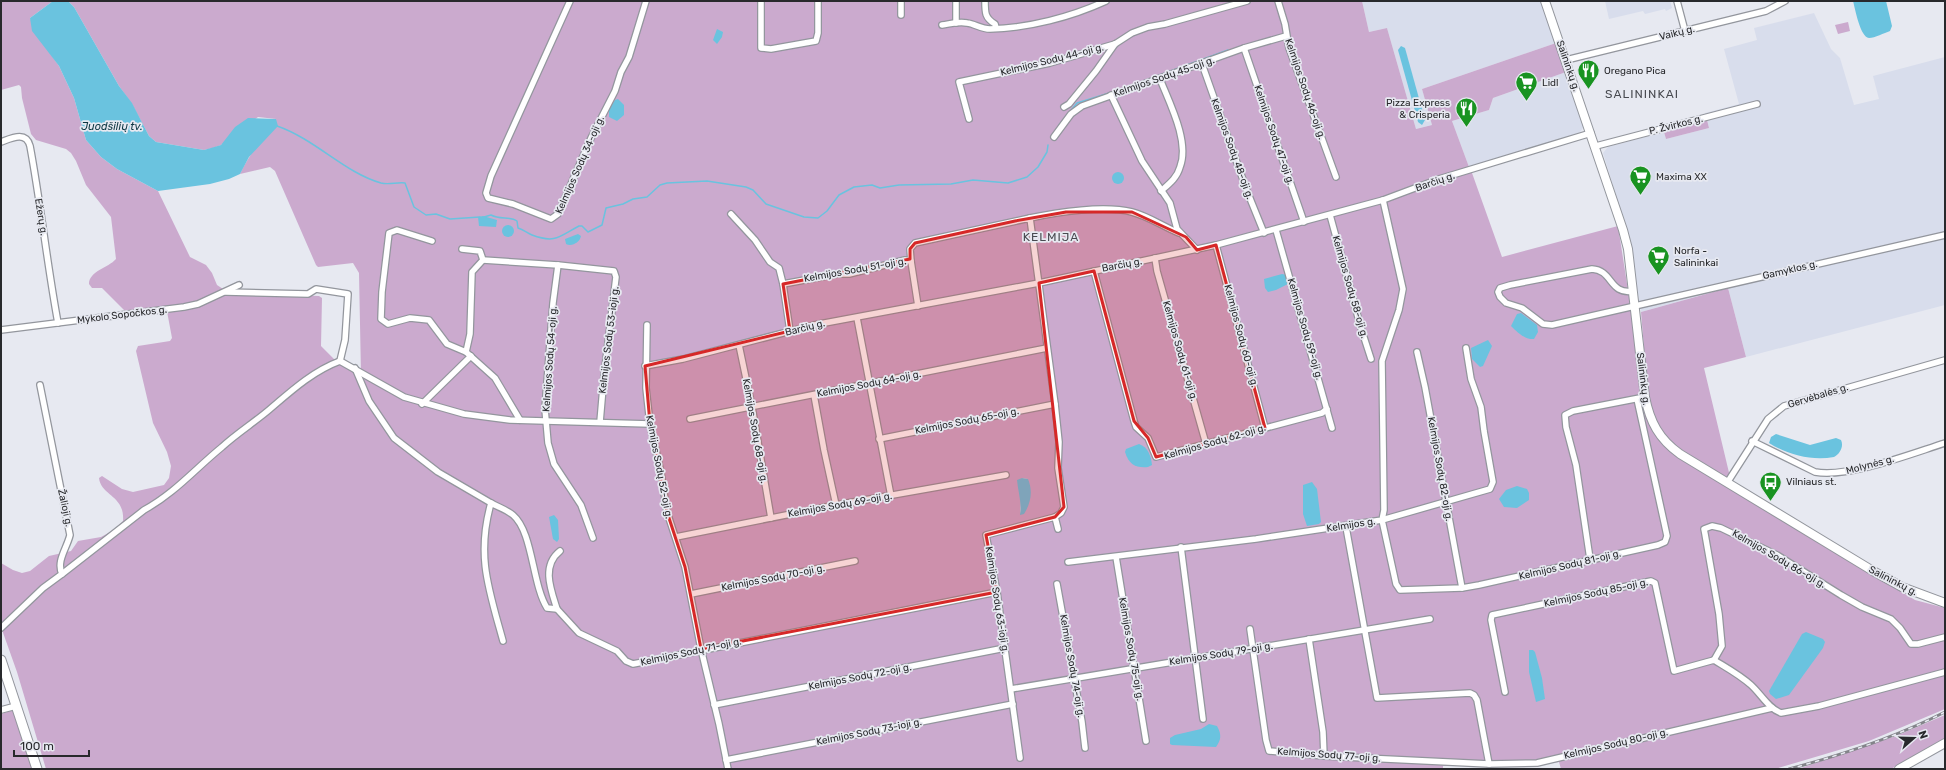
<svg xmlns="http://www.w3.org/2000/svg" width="1946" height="770" viewBox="0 0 1946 770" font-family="Rubik,sans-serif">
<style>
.built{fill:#d8ddec}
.green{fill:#cbaace;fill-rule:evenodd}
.water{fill:#6ac3df}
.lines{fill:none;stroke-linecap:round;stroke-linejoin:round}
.stream{stroke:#6ac3df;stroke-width:1.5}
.street-casing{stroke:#93969d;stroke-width:8}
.secondary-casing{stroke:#93969d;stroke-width:10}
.primary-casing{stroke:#93969d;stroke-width:11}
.street{stroke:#fff;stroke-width:5.5}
.secondary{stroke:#fff;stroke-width:8}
.primary{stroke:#fff;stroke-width:9}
.rail-casing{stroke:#83848a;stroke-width:3}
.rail{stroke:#e7e9f1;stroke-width:1.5;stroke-dasharray:4.5;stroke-linecap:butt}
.marked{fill:#d62828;fill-opacity:0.2;stroke:#d62828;stroke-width:3;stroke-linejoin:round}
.labels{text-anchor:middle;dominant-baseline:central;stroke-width:3.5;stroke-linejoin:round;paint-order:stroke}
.street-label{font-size:10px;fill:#28292c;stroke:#e7e9f1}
.poi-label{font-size:10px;fill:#28292c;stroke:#e7e9f1;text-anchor:start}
.water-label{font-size:11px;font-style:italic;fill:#0c3642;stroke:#e7e9f1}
.quarter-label{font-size:12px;letter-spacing:1px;fill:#484a50;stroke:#e7e9f1}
</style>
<rect width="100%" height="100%" fill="#e7e9f1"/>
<g class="built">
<polygon points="1362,1 1541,1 1556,43 1422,89 1432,125 1416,129 1387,28 1369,32"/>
<polygon points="1605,1 1670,1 1672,8 1666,11 1665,9 1645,14 1643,11 1609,19"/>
<polygon points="1814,13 1831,49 1840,58 1854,105 1879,99 1873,76 1945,57 1945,305 1746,357 1728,288 1641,312 1629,238 1603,153 1608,147 1664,132 1666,139 1709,128 1705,113 1739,104 1724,49 1757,40 1754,28"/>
<polygon points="1566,72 1584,126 1579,134 1469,167 1452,121 1489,110 1493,98"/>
</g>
<g class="green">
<path d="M1 1H53L30 18 47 49 59 66 74 98 86 140 101 157 117 169 158 191 190 257 206 265 212 273 217 285 229 293 319 296 322 298 321 346 334 359 361 375 359 273 353 263 318 267 316 265 275 171 270 167 240 174C249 154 264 137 276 119L258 117 221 145 213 148 204 150 156 142 149 136 132 104 119 86 74 7 68 1H1362L1369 32 1387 28 1416 129 1432 125 1422 89 1556 43 1566 72 1493 98 1489 110 1452 121 1469 167 1466 169 1472 173 1502 257 1618 226 1648 419 1677 457 1690 465 1915 600 1945 608V709L1869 741 1775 769H1561L1559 762 1532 765 1443 766V769H46L17 672 1 627V563L13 570 22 573 30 571 49 556 71 551 78 541 101 537 114 530 123 521C125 495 101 496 99 478L102 476 122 489 133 492 164 485 169 478 171 466 167 452 153 423 136 351 138 346 170 341 172 338 166 306 126 312 102 288H92L89 284C89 271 108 268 116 259L111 217 86 185 76 161 71 153 66 149 36 140 31 134 22 98 21 87 19 85 1 90ZM1022 478 1028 479 1020 515Z"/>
<polygon points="1848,22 1850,31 1838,34 1835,25"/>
<polygon points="1707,120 1709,128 1666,139 1664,132"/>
<polygon points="1728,288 1746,357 1704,368 1731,481 1676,446 1663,433 1655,421 1648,396 1641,312"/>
<polygon points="14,710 33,769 1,769 1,714"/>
<polygon points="1945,715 1945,738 1891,769 1798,769 1896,736"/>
</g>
<g class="water">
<polygon points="53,1 68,1 74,7 119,86 132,103 149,136 156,142 204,150 221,145 235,127 248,118 276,119 278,126 249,157 240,174 229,179 210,184 158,191 117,169 101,157 86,140 74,98 59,66 32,31 30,18"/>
<path d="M1853 1H1886L1892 26 1890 31C1884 33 1875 38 1869 38 1860 37 1855 8 1853 1Z"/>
<polygon points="717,29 723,32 722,37 717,44 713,40"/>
<polygon points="1401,46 1405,48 1425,120 1422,125 1418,122 1398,50"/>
<polygon points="618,99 624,105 624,115 617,121 609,117 609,109 615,100"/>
<circle cx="1118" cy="178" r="6"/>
<polygon points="483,216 497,220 496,227 479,226 478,217"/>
<circle cx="508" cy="231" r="6"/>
<path d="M578 234 581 236C580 242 572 247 566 244L565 239Z"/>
<polygon points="1282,274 1287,275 1288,284 1276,290 1268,292 1265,288 1264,279"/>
<path d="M1521 313 1537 325 1538 332 1534 339C1525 340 1517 332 1511 326L1517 314Z"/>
<polygon points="1488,340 1492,346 1483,366 1480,367 1472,359 1471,348"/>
<path d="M1776 434 1810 445 1836 438 1841 440C1844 446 1840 454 1834 457 1812 461 1788 455 1769 443L1771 437Z"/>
<path d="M1139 444C1148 447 1151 456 1152 465L1148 467C1136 468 1129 465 1125 452L1126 449Z"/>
<path d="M1022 478 1028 479C1033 491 1031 503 1024 514L1020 515C1022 502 1018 492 1017 480Z"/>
<polygon points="1312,482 1317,489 1321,522 1319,524 1307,526 1303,514 1303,485"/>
<polygon points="1517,486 1527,489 1529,493 1529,500 1517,508 1504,507 1499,499 1506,490"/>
<polygon points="554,515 558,520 559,539 557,542 553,539 549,517"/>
<polygon points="1806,632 1823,639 1825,642 1823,648 1789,695 1776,699 1770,694 1769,691 1802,634"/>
<polygon points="1529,650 1533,650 1535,652 1542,678 1545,699 1536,702 1529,672"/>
<path d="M1209 724 1217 726C1222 735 1221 740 1216 747L1172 745 1170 744V738L1175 735 1201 729Z"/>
</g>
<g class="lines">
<g class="stream">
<polyline points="1059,125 1077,103 1119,90 1228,50"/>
<path d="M277 126C315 139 345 173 381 183 389 185 397 182 405 183L414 207 426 215 436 214 450 219 480 217"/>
<path d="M484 217 491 215C500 220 510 216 517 221L518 228C524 230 527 233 532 235 556 244 560 236 579 226H582L588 232 602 225 606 208 623 204 633 199 647 197 660 185 667 183 707 181 746 187 753 190 766 204 804 217 818 218 827 211 839 195 854 187 872 185 880 188 899 185 951 184 973 180 1008 183 1027 177 1038 167 1047 152 1048 145"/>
</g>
<defs>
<g id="street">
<polyline points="570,1 491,176 486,193 488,198 513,204 551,219 558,214 591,138 615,91 621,72 629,57 646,1"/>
<polyline points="761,1 761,48 771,49 816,41 818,33 818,1"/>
<polyline points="901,1 901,15"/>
<polyline points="956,1 956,23"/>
<path d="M985 1C985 13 985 18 995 24L996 28"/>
<polyline points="1278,1 1285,24 1289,48 1336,177"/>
<polyline points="1677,1 1685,31"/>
<path d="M942 25C950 24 959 21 967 23 975 24 981 29 990 29 1029 28 1071 17 1106 1"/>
<polyline points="1244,48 1304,222"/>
<polyline points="1566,60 1766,11 1785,1"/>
<polyline points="1202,64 1247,191 1264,233"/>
<path d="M1160 79C1169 102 1190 142 1180 167 1177 178 1169 184 1161 191"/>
<polyline points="1111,95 1142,161 1170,203 1177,229 1197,250"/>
<polyline points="1064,107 1069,104 1096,71 1115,44"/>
<polyline points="969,119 959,82 1050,63 1115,44 1132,33 1148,27 1165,24 1247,1"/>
<polyline points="1054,137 1071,114 1082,106 1244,48 1286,36"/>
<path d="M1 142C12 138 26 131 30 146 41 205 47 264 58 323"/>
<polyline points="1596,146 1757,104"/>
<polyline points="731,214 755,240 770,262 779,268 783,284 837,274 849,274 905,260 911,261 910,249 915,243 1030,218 1055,404 1059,442 1058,468 1064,507 1061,513 1055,517 986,535 997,592 1020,758"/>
<polyline points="1330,215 1361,328 1371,359"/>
<path d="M1030 218C1058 212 1104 205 1132 212 1148 216 1164 227 1179 233"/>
<polyline points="1276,230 1332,428"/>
<polyline points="432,241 397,230 389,233 382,292 381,319 388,324 410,318 429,320 447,344 466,352"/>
<polyline points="1216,245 1265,428"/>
<polyline points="462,249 480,251 483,260 472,272 470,334 466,352 495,378 520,420"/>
<polyline points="1155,258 1157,271 1206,444"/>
<polyline points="483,260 558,265 614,271 616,277 604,376 600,422"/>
<polyline points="911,261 918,306"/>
<polyline points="558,265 553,303 545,409 548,443 554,464 581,505 593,538"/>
<polyline points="1094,271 1134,421 1136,427 1148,438 1156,457 1322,413 1327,409"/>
<polyline points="783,284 790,331"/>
<path d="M1633 291C1609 295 1613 270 1592 269L1510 285 1500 288 1498 292 1500 297 1506 303 1522 308 1543 324 1552 325 1945 235"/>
<polyline points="226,292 308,294 316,289 348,294 345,340 340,361"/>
<polyline points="857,318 891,496"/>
<polyline points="647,325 646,388 650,424 661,473 667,512 685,567 701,649 719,724 728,769"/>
<polyline points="1,330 184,307 198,304 239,285"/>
<polyline points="739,345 752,407 771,518"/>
<polyline points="1466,348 1471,379 1481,407 1484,431 1493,482 1490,489 1382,520 1396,584 1400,590 1462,588 1479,585 1658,545 1665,542 1667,536 1664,522 1637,399"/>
<polyline points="1417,352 1425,387 1462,588"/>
<polyline points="645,366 683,359 814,325 1039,283 1216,245 1383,200 1439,179 1591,133"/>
<polyline points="355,368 369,401 394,438 438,472 491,503"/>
<polyline points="814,395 824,450 836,505"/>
<polyline points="422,404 471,356"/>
<polyline points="690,419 1047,348"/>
<polyline points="879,439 1055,404"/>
<path d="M1752 441 1815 472C1849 478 1910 454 1945 443"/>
<polyline points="1727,483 1768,419 1784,406 1945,360"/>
<polyline points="1055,517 1058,529"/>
<polyline points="1346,527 1377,698 1470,693 1474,695 1477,700 1489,764 1537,763 1772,708"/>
<polyline points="676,537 836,505 1006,475"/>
<polyline points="1181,547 1203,719"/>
<polyline points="1116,557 1146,741"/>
<polyline points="1590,559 1576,465 1566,427 1565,415 1573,411 1645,397"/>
<polyline points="1068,562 1256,539 1382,520 1384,510 1382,361 1399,310 1403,289 1383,200"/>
<path d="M62 574 144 510C175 493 195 469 222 447 237 433 255 422 270 409 291 391 313 371 340 361L404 397 464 414 510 420 650 424"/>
<polyline points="1057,584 1082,722 1085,748"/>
<polyline points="691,594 855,561"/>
<path d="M557 609C551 590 541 566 560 551"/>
<path d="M1 628 43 588 62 574C56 561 67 548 70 535L40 385"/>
<polyline points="1250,629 1266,740 1269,751 1324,756 1489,764"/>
<polyline points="1309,639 1323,732 1324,756"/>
<path d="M503 641C489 590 476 556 491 503 498 507 507 510 513 515 533 532 532 584 547 608L557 609 579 633 617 651 626 661 633 664 997 592"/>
<polyline points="1714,660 1722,646 1719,614 1705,534 1704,529 1712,526 1721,528 1777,555 1841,595 1862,607 1891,619 1900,628 1911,644 1918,644 1945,637"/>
<polyline points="1011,689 1430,619"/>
<path d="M1505 692 1491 620 1492 615 1651 581 1655 583 1674 671 1714 660C1727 668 1740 675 1751 685 1761 694 1768 708 1781 713L1819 706 1945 672"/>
<polyline points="714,705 1005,648"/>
<polyline points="1,710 16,706"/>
<polyline points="726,760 1013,704"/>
</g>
<g id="secondary">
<path d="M1545 1 1623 230 1628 249 1645 397C1650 422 1659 439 1680 454L1873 571 1902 587 1945 603"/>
<polyline points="1899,769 1945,743"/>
</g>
<polyline id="primary" points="1,660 37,769"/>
</defs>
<use href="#street" class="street-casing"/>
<use href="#secondary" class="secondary-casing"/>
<use href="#primary" class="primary-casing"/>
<use href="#street" class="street"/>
<use href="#secondary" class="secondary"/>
<use href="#primary" class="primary"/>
<defs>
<path id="rail" d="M1789 769C1842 755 1896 737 1945 712"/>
</defs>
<use href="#rail" class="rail-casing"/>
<use href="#rail" class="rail"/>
</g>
<path class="marked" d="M1066 212H1132L1186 237 1197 250 1216 245 1265 428 1156 457 1148 438 1134 421 1094 271 1039 283 1064 507 1055 517 986 535 997 592 701 649 685 567 667 512 650 424 645 366 790 331 783 284 910 259V249L915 243 1015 221Z"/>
<defs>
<symbol id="restaurant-pin" viewBox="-11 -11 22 30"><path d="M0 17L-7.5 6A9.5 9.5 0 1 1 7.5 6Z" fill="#199321" stroke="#e7e9f1"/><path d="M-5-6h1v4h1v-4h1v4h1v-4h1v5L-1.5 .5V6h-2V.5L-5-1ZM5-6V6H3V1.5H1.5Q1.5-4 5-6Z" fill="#fff"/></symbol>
<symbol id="supermarket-pin" viewBox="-11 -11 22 30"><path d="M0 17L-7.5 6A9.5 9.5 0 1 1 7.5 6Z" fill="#199321" stroke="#e7e9f1"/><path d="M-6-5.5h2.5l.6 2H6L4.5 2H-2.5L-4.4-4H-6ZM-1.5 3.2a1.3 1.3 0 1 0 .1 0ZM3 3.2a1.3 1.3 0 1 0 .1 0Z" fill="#fff"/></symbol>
<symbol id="bus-pin" viewBox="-11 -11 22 30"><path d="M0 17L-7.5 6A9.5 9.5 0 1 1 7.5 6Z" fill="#199321" stroke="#e7e9f1"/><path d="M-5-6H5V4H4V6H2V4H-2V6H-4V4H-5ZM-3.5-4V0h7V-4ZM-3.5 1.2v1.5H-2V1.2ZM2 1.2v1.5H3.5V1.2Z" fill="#fff"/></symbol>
</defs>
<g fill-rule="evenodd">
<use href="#restaurant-pin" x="1576" y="58" width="25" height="34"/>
<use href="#supermarket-pin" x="1514" y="70" width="25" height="34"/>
<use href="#restaurant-pin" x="1454" y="96" width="25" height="34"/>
<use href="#supermarket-pin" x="1628" y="164" width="25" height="34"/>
<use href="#supermarket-pin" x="1646" y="244" width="25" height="34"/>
<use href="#bus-pin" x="1758" y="470" width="25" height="34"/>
</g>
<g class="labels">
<g class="street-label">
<text transform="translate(1677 33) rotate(-14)">Vaikų g.</text>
<text transform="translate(1052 60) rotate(-14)">Kelmijos Sodų 44-oji g.</text>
<text transform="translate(1568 66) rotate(71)">Salininkų g.</text>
<text transform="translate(1164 77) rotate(-19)">Kelmijos Sodų 45-oji g.</text>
<text transform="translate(1305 89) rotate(71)">Kelmijos Sodų 46-oji g.</text>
<text transform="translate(1676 125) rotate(-14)">P. Žvirkos g.</text>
<text transform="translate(1274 135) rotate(71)">Kelmijos Sodų 47-oji g.</text>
<text transform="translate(1232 149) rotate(70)">Kelmijos Sodų 48-oji g.</text>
<text transform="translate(580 165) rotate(-66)">Kelmijos Sodų 34-oji g.</text>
<text transform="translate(1435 182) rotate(-19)">Barčių g.</text>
<text transform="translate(41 217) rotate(81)">Ežerų g.</text>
<text transform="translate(1122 265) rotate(-11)">Barčių g.</text>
<text transform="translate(855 270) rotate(-10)">Kelmijos Sodų 51-oji g.</text>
<text transform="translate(1790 270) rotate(-13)">Gamyklos g.</text>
<text transform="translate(1350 287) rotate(74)">Kelmijos Sodų 58-oji g.</text>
<text transform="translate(122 315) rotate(-7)">Mykolo Sopočkos g.</text>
<text transform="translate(805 328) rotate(-14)">Barčių g.</text>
<text transform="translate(1305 329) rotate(74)">Kelmijos Sodų 59-oji g.</text>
<text transform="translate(1241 336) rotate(75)">Kelmijos Sodų 60-oji g.</text>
<text transform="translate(609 340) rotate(-83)">Kelmijos Sodų 53-ioji g.</text>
<text transform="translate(1180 351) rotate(74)">Kelmijos Sodų 61-oji g.</text>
<text transform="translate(550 359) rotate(-86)">Kelmijos Sodų 54-oji g.</text>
<text transform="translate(1643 379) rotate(83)">Salininkų g.</text>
<text transform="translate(869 384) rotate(-11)">Kelmijos Sodų 64-oji g.</text>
<text transform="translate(1818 396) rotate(-17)">Gervėbalės g.</text>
<text transform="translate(967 421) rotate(-11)">Kelmijos Sodų 65-oji g.</text>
<text transform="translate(755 431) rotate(80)">Kelmijos Sodų 68-oji g.</text>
<text transform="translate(1215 442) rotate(-16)">Kelmijos Sodų 62-oji g.</text>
<text transform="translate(1870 465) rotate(-15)">Molynės g.</text>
<text transform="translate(659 467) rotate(79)">Kelmijos Sodų 52-oji g.</text>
<text transform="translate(1440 469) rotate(80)">Kelmijos Sodų 82-oji g.</text>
<text transform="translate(840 505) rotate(-10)">Kelmijos Sodų 69-oji g.</text>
<text transform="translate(65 508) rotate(78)">Žalioji g.</text>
<text transform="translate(1351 525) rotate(-9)">Kelmijos g.</text>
<text transform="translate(1779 559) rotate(30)">Kelmijos Sodų 86-oji g.</text>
<text transform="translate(1570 565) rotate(-13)">Kelmijos Sodų 81-oji g.</text>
<text transform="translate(773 578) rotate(-11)">Kelmijos Sodų 70-oji g.</text>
<text transform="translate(1893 581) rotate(27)">Salininkų g.</text>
<text transform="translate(1596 593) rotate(-12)">Kelmijos Sodų 85-oji g.</text>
<text transform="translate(997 600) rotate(81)">Kelmijos Sodų 63-ioji g.</text>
<text transform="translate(1131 649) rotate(80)">Kelmijos Sodų 75-oji g.</text>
<text transform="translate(691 652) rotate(-12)">Kelmijos Sodų 71-oji g.</text>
<text transform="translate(1221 654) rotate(-9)">Kelmijos Sodų 79-oji g.</text>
<text transform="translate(1072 666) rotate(80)">Kelmijos Sodų 74-oji g.</text>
<text transform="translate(860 677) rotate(-11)">Kelmijos Sodų 72-oji g.</text>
<text transform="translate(869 732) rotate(-11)">Kelmijos Sodų 73-ioji g.</text>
<text transform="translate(1616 744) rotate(-13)">Kelmijos Sodų 80-oji g.</text>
<text transform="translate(1329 755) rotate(4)">Kelmijos Sodų 77-oji g.</text>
</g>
<g class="poi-label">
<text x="1604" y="71">Oregano Pica</text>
<text x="1542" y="83">Lidl</text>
<text x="1450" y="103" text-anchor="end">Pizza Express<tspan x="1450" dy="12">&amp; Crisperia</tspan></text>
<text x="1656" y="177">Maxima XX</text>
<text x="1674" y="251">Norfa -<tspan x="1674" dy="12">Salininkai</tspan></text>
<text x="1786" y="482">Vilniaus st.</text>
</g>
<g class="water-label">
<text x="112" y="126">Juodšilių tv.</text>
</g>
<g class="quarter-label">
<text x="1642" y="94">SALININKAI</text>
<text x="1051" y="237">KELMIJA</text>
</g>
</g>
<rect width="1946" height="770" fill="none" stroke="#28292c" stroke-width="4"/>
<g transform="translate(1914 738) rotate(70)" stroke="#e7e9f1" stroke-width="3" paint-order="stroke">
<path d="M0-3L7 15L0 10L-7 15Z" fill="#28292c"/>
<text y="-6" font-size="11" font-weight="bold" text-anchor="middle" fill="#28292c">N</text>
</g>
<path d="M14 750v6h75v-6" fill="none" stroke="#28292c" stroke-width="2"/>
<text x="20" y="750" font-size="12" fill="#28292c" stroke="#e7e9f1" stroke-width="3" paint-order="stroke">100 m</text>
</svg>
